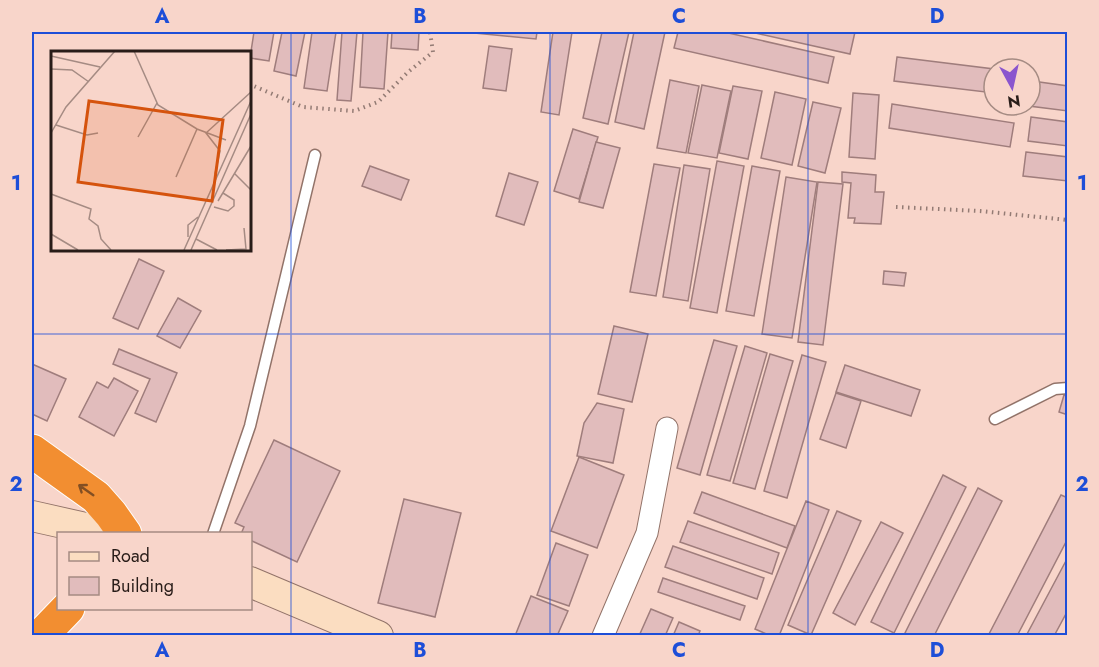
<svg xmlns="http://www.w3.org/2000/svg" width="1099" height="667" viewBox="0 0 1099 667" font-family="Jost,sans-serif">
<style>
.building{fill:#e1bcbc;stroke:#9f7d7c;stroke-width:1.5}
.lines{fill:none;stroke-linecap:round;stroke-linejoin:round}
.service-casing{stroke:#927369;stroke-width:13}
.minor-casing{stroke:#927369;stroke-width:23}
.secondary-casing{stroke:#927369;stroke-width:32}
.motorway-casing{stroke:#fff;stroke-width:35}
.path{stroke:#937b74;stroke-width:4;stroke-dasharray:1.5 4.5;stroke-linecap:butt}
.service{stroke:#fff;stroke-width:10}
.minor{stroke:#fff;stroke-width:21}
.secondary{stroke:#fbddc1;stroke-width:30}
.motorway{stroke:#f28e31;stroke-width:33}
.oneway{stroke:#834f23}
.grid{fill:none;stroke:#1d4ed8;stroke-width:1.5;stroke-opacity:0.55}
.inset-road{fill:none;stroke:#a58b83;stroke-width:1.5}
.view{fill:#d5530d;fill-opacity:0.15;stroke:#d5530d;stroke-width:3}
.inset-edge{fill:none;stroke:#281c18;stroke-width:3}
.neatline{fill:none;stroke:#1d4ed8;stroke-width:2}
.grid-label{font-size:20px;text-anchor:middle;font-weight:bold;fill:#1d4ed8}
</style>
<rect width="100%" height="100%" fill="#f8d5ca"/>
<g class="building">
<polygon points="254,32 274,32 269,61 250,58"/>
<polygon points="282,32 305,32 296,76 274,71"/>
<polygon points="312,32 336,32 327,91 304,88"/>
<polygon points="342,32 357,32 351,101 337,100"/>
<polygon points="363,32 388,32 384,89 360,87"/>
<polygon points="392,32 419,32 418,50 391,48"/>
<polygon points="464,32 537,32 536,39"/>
<polygon points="553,32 572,32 559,115 541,112"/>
<polygon points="602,32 629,32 608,124 583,118"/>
<polygon points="634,32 665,32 644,129 615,122"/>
<polygon points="678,32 724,32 834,57 828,83 674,48"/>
<polygon points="751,32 855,32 850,54"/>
<polygon points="489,46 512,49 506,91 483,88"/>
<polygon points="897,57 994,69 994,93 894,81"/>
<polygon points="670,80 699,86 686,153 657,148"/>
<polygon points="1032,81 1068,86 1068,111 1029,106"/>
<polygon points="702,85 731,91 717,158 688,153"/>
<polygon points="733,86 762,91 748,159 719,153"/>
<polygon points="775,92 806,99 792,165 761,158"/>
<polygon points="853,93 879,95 875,159 849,157"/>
<polygon points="813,102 841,108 825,173 798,166"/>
<polygon points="892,104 1014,123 1010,147 889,128"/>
<polygon points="1031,117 1068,122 1068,146 1028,141"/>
<polygon points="573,129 598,137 579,199 554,191"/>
<polygon points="596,142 620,148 603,208 579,202"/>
<polygon points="1026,152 1068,157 1068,181 1023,176"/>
<polygon points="717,161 744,166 717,313 690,308"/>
<polygon points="654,164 680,168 656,296 630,292"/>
<polygon points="684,165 710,169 688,301 663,297"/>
<polygon points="370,166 409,180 401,200 362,186"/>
<polygon points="752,166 780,171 754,316 726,311"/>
<polygon points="842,172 876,175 875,192 884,192 881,224 854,223 855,218 848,218 851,183 842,182"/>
<polygon points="509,173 538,182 524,225 496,216"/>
<polygon points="786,177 817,182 792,338 762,334"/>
<polygon points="818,182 843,184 823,345 798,342"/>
<polygon points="139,259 164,271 138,329 113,318"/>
<polygon points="884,271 906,273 904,286 883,284"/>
<polygon points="178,298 201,311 180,348 157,336"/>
<polygon points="614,326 648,334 632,402 598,394"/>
<polygon points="714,340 737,346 700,475 677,468"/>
<polygon points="745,346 767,353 730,481 707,475"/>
<polygon points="119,349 177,373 156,422 135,413 150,379 113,364"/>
<polygon points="770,354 793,361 755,489 733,483"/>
<polygon points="802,355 826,362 787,498 764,491"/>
<polygon points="32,364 66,379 47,421 32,414"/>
<polygon points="845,365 920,390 911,416 836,392"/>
<polygon points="114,378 138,391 114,436 79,417 97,382 108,388"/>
<polygon points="836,393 861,401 846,448 820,439"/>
<polygon points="1064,395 1068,396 1068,415 1059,412"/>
<polygon points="597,403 624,409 613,463 577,456 584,423"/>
<polygon points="274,440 340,471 297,562 250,540 250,534 241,534 244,527 235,523"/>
<polygon points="579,457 624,475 597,548 551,531"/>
<polygon points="943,475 966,487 894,633 871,622"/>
<polygon points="978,488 1002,501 934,636 910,636 905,633"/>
<polygon points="702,492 795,526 787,548 694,513"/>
<polygon points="1061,495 1068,498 1068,538 1017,636 988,636"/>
<polygon points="404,499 461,513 435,617 378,603"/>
<polygon points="806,501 829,510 779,636 771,636 755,629"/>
<polygon points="837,511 861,521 811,635 788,625"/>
<polygon points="688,521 779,553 772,574 680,542"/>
<polygon points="881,522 903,533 855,625 833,613"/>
<polygon points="556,543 588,555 569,606 537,595"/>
<polygon points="673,546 764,578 757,599 665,567"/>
<polygon points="1068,557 1068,610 1054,636 1026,636"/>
<polygon points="663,578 745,606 740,620 658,592"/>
<polygon points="531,596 568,611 557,636 515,636"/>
<polygon points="651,609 673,618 665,636 639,636"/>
<polygon points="679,622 700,631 698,636 673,636"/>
</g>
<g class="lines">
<defs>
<g id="service">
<polyline points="995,419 1055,389 1068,388"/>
<polyline points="213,534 250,426 315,155"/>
</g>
<polyline id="minor" points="603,636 647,533 667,428"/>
<g id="secondary">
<polyline points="32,516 112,534"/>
<polyline points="250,582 378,636"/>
</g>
<g id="motorway">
<polyline points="32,451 96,497 111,514 125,534"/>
<polyline points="41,636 68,608"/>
</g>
</defs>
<use href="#service" class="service-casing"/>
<use href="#minor" class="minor-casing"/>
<use href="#secondary" class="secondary-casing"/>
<use href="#motorway" class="motorway-casing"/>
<g class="path">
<polyline points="249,84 303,107 354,111 378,102 408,72 433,52 430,32"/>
<polyline points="896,207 980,211 1068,220"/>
</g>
<use href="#service" class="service"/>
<use href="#minor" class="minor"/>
<use href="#secondary" class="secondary"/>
<use href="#motorway" class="motorway"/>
</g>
<defs><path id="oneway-shaft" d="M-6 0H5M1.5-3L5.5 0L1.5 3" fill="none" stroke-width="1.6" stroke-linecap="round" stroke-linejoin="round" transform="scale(1.5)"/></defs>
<use class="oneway" href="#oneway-shaft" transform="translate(86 490) rotate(-145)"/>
<path class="grid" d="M291 32V636M550 32V636M808 32V636M32 334H1068"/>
<g transform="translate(51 51)">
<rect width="200" height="200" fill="#f8d5ca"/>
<path class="inset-road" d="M83 0 107 54 146 78 175 89M0 5 49 16M0 18 21 19 38 31M5 74 36 84 47 82M0 82 15 56 64 0M87 86 106 52M164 123 169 100 155 82 200 41M184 123 200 139M125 126 146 78M0 143 40 158 38 168 47 175 50 188 60 199M167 150 200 95M163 156 177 160 183 155V149L172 142M0 183 27 199M137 186V174L147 166M145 188 166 199M133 199 200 50M140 199 200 63M175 199 195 198 193 177"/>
<path class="view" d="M38 50 172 69 161 150 27 131Z"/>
<rect width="200" height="200" class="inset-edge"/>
</g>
<rect width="1099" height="667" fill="none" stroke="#f8d5ca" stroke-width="66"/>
<rect x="57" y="532" width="195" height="78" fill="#f8d5ca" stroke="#a58b83" stroke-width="1.5"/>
<rect x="69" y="552" width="30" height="9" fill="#fbddc1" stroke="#a58b83" stroke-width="1.5"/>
<text x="111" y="562" font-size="18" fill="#281c18">Road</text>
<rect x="69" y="577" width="30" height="18" fill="#e1bcbc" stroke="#a58b83" stroke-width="1.5"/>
<text x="111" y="592" font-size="18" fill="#281c18">Building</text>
<g transform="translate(1012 87) rotate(172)"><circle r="28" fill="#f8d5ca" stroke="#a58b83" stroke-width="1.5"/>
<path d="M0-4.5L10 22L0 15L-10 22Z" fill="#8a55ce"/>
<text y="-9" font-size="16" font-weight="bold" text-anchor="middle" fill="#281c18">N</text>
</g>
<rect x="33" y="33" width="1033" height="601" class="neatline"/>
<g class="grid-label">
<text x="162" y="23">A</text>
<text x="420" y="23">B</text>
<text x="679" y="23">C</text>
<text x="937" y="23">D</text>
<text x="16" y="190">1</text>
<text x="1082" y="190">1</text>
<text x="16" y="491">2</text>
<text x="1082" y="491">2</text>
<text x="162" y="657">A</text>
<text x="420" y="657">B</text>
<text x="679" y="657">C</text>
<text x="937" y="657">D</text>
</g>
</svg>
